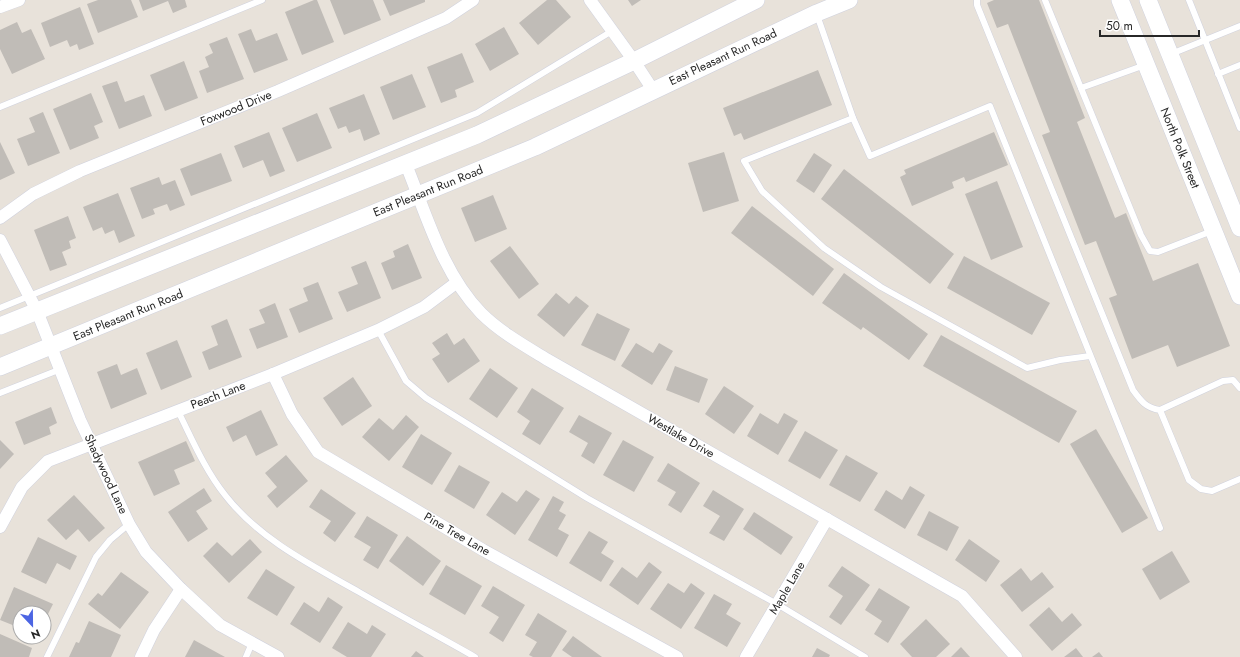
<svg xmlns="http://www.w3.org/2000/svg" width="1240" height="657" viewBox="0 0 1240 657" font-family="Jost,sans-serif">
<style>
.building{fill:#c0bcb7}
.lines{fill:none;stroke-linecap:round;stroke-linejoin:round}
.lane-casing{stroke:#d0d2de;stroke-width:7}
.street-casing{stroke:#d0d2de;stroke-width:13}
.secondary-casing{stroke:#d0d2de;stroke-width:18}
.lane{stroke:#fff;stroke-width:6}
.street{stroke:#fff;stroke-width:12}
.secondary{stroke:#fff;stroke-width:17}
.labels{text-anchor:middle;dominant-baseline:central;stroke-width:3;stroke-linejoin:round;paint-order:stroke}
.street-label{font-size:12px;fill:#272727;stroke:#fff}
</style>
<rect width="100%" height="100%" fill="#e8e2da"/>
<g class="building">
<polygon points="98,0 131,0 138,17 98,33 87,4"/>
<polygon points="139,0 185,0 187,7 173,13 168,1 143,11"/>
<polygon points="314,0 317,0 334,42 302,55 285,12"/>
<polygon points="330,0 373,0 381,20 344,35"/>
<polygon points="383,0 425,0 425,2 390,16"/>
<polygon points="547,0 556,0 571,17 538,45 519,23"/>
<polygon points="628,0 641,0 632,6"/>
<polygon points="994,0 1039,0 1085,118 1077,122 1115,218 1126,213 1153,281 1198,263 1230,346 1177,367 1168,345 1132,359 1109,298 1117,295 1096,241 1085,245 1042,135 1050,132 1008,24 997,28 987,3"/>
<polygon points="80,7 94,44 79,50 77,44 70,47 67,40 50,47 41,23"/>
<polygon points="17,22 22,33 31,29 45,59 12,74 0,49 0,30"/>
<polygon points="504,27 519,54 490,71 475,44"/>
<polygon points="251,29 256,41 277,33 288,60 254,73 238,34"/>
<polygon points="227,37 244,79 207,93 199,71 209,67 205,57 213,53 209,44"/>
<polygon points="462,53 474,82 455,90 457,97 441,103 427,67"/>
<polygon points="184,61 198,98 165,111 150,75"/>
<polygon points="818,70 832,105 744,140 741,133 734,136 723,108"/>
<polygon points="412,74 426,107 393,120 380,87"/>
<polygon points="117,81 125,102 144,95 152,116 119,129 102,86"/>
<polygon points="91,93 103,122 94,126 99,138 70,150 53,109"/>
<polygon points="364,94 380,134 364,141 360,129 349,133 346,126 338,129 329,108"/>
<polygon points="43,112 60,153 28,166 17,139 35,132 29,118"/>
<polygon points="317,113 332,148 297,162 282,128"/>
<polygon points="269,132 285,171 270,177 263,160 243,168 234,146"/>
<polygon points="994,132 1008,165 966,182 964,177 952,182 954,188 912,206 900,177 906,174 904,170"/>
<polygon points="0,142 15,173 0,180"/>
<polygon points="724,152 739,201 703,212 688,163"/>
<polygon points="221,153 232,181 191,196 180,169"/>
<polygon points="814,153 832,165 814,193 796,181"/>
<polygon points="844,169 954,254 930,284 821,199"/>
<polygon points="159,177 162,185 175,180 185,205 170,211 167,204 153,209 155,214 142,219 130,188"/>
<polygon points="997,181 1023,247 991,260 965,194"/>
<polygon points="118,193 135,236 119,243 114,230 105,234 102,227 93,231 83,207"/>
<polygon points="493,195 507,229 475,242 461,208"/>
<polygon points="752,206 834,269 813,296 731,233"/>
<polygon points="68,216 76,238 69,241 71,248 62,252 67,265 50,271 34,230"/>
<polygon points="408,244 422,278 392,290 381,263 395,257 393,251"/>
<polygon points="510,246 539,284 519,299 490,261"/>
<polygon points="964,256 1050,303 1032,335 947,288"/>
<polygon points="366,261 381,298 347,312 338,292 358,284 351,267"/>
<polygon points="844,273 928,334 909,360 863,327 861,330 822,303"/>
<polygon points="318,282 333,319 299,333 289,309 308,301 303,288"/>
<polygon points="556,293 569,304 576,296 589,306 564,337 537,315"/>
<polygon points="275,303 288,337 257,349 249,329 265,323 259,310"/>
<polygon points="597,313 630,329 615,361 581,345"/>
<polygon points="227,319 242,357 209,370 202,352 218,345 211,326"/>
<polygon points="447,333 454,345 464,338 480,361 448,383 432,359 440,354 432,343"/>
<polygon points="941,335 1077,411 1059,443 923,366"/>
<polygon points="177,340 192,377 161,390 146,353"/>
<polygon points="636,343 653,353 659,343 673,351 652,385 621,366"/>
<polygon points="117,364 121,375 137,368 147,394 111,409 97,372"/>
<polygon points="675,366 708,379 699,403 666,390"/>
<polygon points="490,368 518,388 497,418 469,399"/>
<polygon points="353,377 372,406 342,426 323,398"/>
<polygon points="724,386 754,406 734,434 705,414"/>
<polygon points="532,388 564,408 540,445 522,434 530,421 517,412"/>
<polygon points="51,407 57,423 49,427 51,434 24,445 15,422"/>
<polygon points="261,410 278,445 256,456 246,435 233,442 226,427"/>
<polygon points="760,413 778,424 784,413 798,421 778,455 747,436"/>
<polygon points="406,415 419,427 389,461 362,437 379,418 393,430"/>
<polygon points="579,415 612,433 594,464 581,456 588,443 569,432"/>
<polygon points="1096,429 1148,518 1122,533 1070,444"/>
<polygon points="805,431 838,450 820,479 788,461"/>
<polygon points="421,434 452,453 432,485 402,467"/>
<polygon points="0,440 14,454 0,469"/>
<polygon points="623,440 654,457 634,492 603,475"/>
<polygon points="186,441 195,461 174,470 180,484 154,496 138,462"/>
<polygon points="286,455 308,481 277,508 267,496 277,487 265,473"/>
<polygon points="846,455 878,473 860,502 829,485"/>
<polygon points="668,463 700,483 681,513 668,505 676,492 657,481"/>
<polygon points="459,465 490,482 474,509 444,491"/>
<polygon points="910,486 925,495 905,529 874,510 886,490 902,500"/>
<polygon points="204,488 212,501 196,511 208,529 188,542 168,512"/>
<polygon points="321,489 356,513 335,542 323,533 331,521 309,507"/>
<polygon points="526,490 540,499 515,535 486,515 502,492 517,502"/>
<polygon points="713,490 744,509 724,541 709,533 720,516 703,506"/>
<polygon points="74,495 105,528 89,542 78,529 66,540 47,520"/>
<polygon points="553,496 564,502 559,511 566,515 558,529 569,535 557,557 528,540"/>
<polygon points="929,511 959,527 947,551 917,535"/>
<polygon points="754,512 793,537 781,555 743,529"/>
<polygon points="367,516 398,535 378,569 363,560 371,547 354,537"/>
<polygon points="589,531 608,542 601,553 614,561 601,582 569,563"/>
<polygon points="407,536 441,561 423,586 389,561"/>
<polygon points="38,537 77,556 70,570 57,563 46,584 21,572"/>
<polygon points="250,539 262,552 229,583 203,556 217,542 232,556"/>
<polygon points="969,539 1000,561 986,582 955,560"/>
<polygon points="1172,551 1190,582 1160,600 1142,569"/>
<polygon points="649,562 662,572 638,605 609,585 622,567 637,578"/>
<polygon points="446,565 482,586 465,615 429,594"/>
<polygon points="842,566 870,585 841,625 829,617 843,596 828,586"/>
<polygon points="1021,568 1031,581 1042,572 1054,587 1022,612 1000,585"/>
<polygon points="266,569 295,587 277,616 247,598"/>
<polygon points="121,572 149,592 120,629 88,604 98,593 102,596"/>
<polygon points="668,583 684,593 691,583 705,593 681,629 650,609"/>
<polygon points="493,586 525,605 503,642 489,633 499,617 481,606"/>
<polygon points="14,587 53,604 45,620 44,613 20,613 20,628 0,620"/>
<polygon points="879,588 910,607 888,643 874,634 882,621 865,610"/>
<polygon points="714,594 732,604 726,614 741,623 727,647 694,628"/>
<polygon points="328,597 343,607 320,643 290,624 304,602 319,612"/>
<polygon points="1049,607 1062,622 1072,613 1082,625 1052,651 1029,625"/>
<polygon points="538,613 567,631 551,657 533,657 529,655 537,642 525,635"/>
<polygon points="926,619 950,644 936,657 912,657 900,644"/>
<polygon points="89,621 121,635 111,657 69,657 76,642 79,643"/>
<polygon points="348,622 367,634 372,625 386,634 371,657 347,657 332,648"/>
<polygon points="0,634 32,648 29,657 0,657"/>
<polygon points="573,636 602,657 572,657 562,650"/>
<polygon points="194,640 225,657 185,657"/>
<polygon points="961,647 970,657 951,657"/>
<polygon points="817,648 830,655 829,657 812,657"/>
<polygon points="1076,648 1083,657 1064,657"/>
<polygon points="416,651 424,657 411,657"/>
<polygon points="1099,652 1103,657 1092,657"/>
</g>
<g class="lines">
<defs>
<g id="lane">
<path d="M977 0V5L1133 390C1141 401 1146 408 1160 410L1189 480 1201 489 1212 491 1240 479"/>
<polyline points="1045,0 1141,235 1150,251 1158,252 1212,231"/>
<polyline points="1189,0 1240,128"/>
<polyline points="817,15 853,118 870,156 990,106 1160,528"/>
<polyline points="1171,54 1240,26"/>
<polyline points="1218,74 1240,65"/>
<polyline points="1081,88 1145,65"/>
<polyline points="0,107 262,0"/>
<polyline points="853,118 744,161 762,191 824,248 881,287 1027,368 1060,360 1090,356"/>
<polyline points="0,308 477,113 612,31"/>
<polyline points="378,330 406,381 426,398 587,498 777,604 865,657"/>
<polyline points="0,393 61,369"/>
<polyline points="1160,410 1223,381 1233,380 1240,388"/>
<path d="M178 411C192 439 205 470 225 495 259 539 311 565 359 592 397 614 436 635 475 657"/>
<polyline points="47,657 96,557 110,540 129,524"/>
<polyline points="246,657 252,643"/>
</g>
<g id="street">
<polyline points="590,0 634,61 653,90"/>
<polyline points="0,7 19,0"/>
<path d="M405 162C426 213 442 273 481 313 500 332 525 346 548 360L962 596 1016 657"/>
<polyline points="0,218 33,194 80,171 278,91 446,18 473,0"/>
<polyline points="0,240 37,311 80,420 129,524 146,552 181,589 220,625 278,657"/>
<polyline points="273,374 292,414 318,452 483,550 677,657"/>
<polyline points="0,527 22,487 48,461 273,374 378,330 424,307 456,283"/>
<polyline points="141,657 154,630 181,589"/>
<polyline points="746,657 827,519"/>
</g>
<g id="secondary">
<polyline points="1120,0 1240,296"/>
<polyline points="1148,0 1240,228"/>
<polyline points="0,326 477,135 634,61 756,0"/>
<polyline points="0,367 535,147 817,13 849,0"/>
</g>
</defs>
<use href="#lane" class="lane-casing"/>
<use href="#street" class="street-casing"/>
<use href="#secondary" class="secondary-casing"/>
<use href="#lane" class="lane"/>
<use href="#street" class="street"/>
<use href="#secondary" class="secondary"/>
</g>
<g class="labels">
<g class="street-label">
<text transform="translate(723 57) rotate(-25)">East Pleasant Run Road</text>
<text transform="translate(236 108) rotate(-22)">Foxwood Drive</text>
<text transform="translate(1180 148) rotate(68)">North Polk Street</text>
<text transform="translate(428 191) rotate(-22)">East Pleasant Run Road</text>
<text transform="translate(128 315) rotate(-22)">East Pleasant Run Road</text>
<text transform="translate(218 395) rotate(-21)">Peach Lane</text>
<text transform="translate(681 436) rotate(30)">Westlake Drive</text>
<text transform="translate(106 474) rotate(65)">Shadywood Lane</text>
<text transform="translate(457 534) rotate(30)">Pine Tree Lane</text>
<text transform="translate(787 588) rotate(-60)">Maple Lane</text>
</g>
</g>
<g transform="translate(32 625) rotate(158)"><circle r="19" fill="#ffffff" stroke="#a9a9a9"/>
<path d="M0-3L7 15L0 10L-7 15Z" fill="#4c65e3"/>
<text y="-6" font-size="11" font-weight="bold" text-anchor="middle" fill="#272727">N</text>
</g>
<path d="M1100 30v6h99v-6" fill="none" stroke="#272727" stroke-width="2"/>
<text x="1106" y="30" font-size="12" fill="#272727" stroke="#ffffff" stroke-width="3" paint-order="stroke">50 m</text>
</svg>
